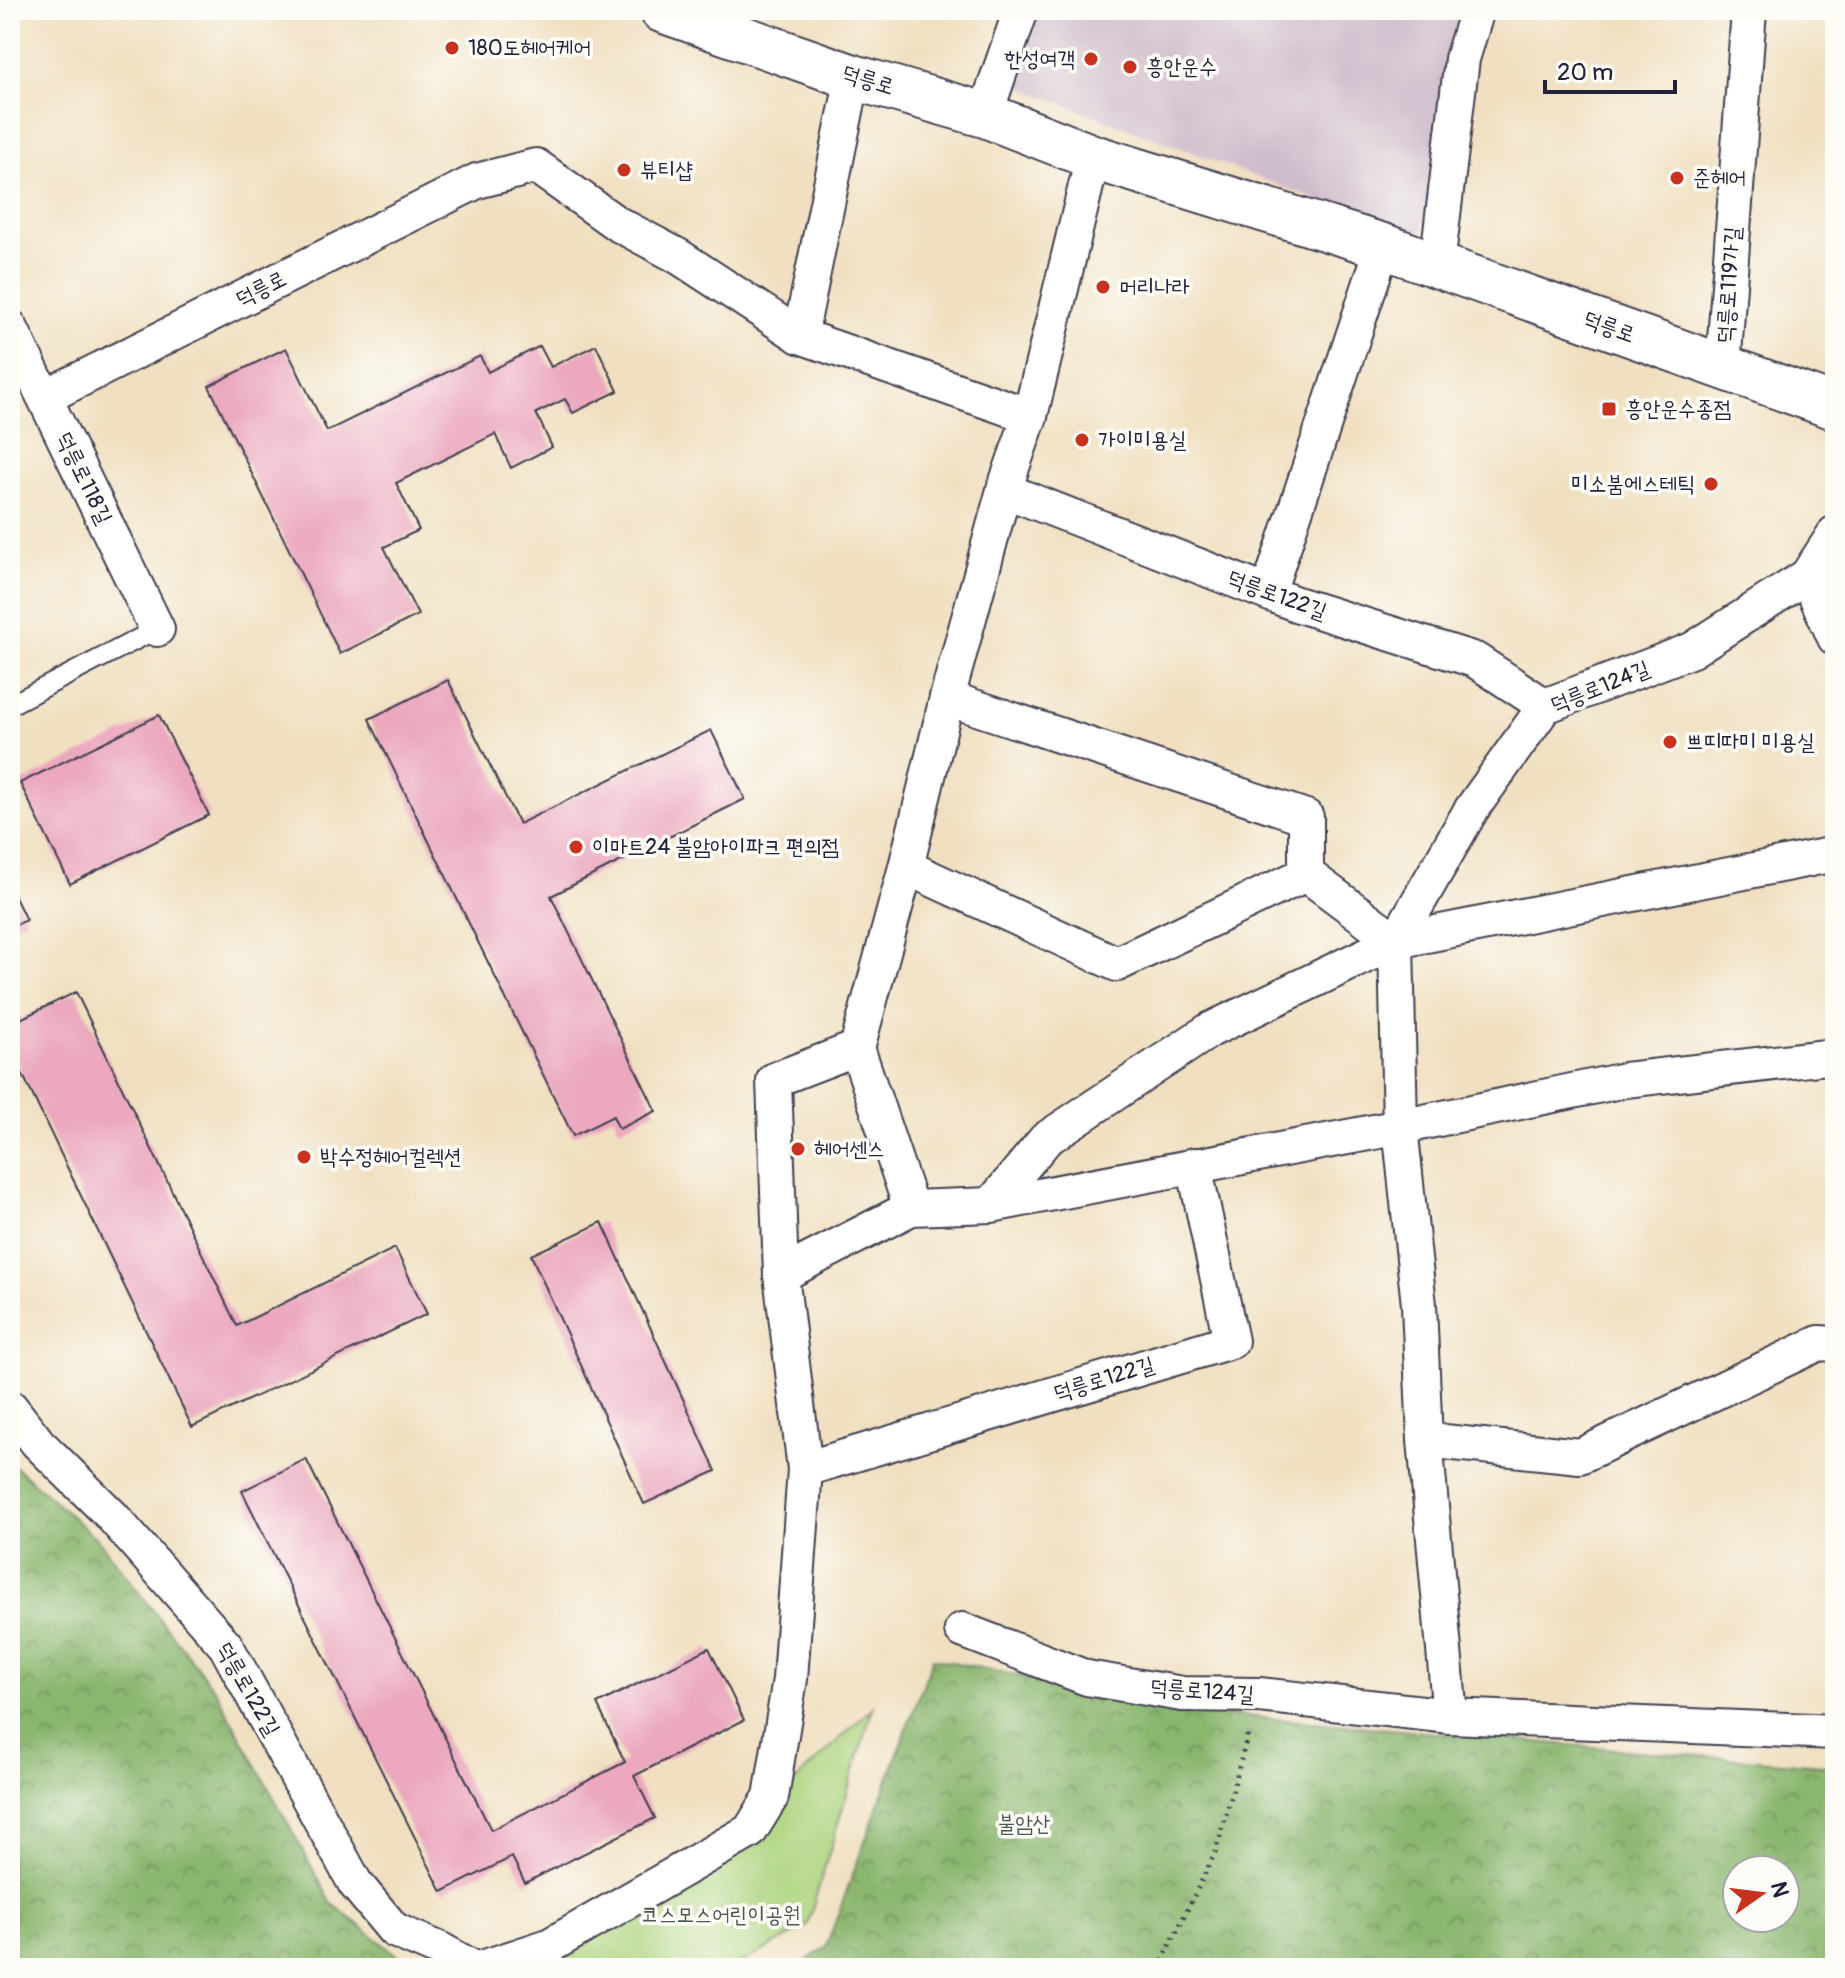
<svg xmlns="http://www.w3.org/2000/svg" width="1845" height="1978" viewBox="0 0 1845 1978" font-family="Pangolin,'Poor Story',sans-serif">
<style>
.industrial{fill:#d0bdcc}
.green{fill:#add47f;stroke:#687b5d;stroke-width:2}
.forest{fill:url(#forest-crowns);stroke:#566c54;stroke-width:2;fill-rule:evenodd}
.building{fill:#eba8bf}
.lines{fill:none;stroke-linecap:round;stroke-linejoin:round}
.lane-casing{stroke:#413e4f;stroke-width:22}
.street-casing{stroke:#413e4f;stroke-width:38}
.secondary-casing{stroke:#413e4f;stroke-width:48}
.path{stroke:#413e4f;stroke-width:5;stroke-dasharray:2 6;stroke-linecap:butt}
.lane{stroke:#fff;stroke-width:18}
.street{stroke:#fff;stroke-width:34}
.secondary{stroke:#fff;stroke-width:44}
.poi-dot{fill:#c8321e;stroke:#fdfcf7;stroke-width:3}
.labels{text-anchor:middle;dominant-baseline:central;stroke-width:7;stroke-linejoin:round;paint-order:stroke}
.poi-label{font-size:22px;fill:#22223b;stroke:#fdfcf7;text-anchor:start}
.street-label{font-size:22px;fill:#22223b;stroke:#fdfcf7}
.park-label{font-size:22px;fill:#4c574f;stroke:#fdfcf7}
</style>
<defs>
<pattern id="forest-crowns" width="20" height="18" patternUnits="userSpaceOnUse" patternTransform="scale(2)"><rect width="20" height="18" fill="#8ab66e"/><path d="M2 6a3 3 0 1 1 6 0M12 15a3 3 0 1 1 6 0" fill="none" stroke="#70945c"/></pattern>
</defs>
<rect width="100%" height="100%" fill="#fdfcf7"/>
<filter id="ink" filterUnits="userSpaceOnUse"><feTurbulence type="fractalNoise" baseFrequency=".0125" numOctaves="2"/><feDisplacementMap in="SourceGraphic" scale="16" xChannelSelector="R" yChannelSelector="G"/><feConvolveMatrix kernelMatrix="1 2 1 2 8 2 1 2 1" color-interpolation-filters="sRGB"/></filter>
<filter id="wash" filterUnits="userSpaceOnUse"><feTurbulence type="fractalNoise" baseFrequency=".006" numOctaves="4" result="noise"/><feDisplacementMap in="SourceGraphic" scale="32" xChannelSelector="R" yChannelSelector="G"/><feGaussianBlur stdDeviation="1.8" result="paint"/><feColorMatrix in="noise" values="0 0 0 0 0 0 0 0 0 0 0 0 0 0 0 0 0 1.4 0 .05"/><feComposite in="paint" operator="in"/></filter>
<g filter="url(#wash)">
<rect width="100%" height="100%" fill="#f0e0c1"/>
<polygon class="industrial" points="1033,10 1467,10 1420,239 1009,83"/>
<polygon class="green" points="873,1707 807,1926 733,1968 479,1968 753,1822"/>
<g class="forest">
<polygon points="10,1462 99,1541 215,1690 332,1904 414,1968 10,1968"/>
<path d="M933 1658 1185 1711 1650 1752 1835 1766V1968H796L826 1947ZM1737 1870H1785V1918H1737Z"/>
</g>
<g id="blocks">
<g class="building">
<polygon points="596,345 618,391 573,413 565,399 536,413 552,447 511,468 495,434 396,483 419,530 384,547 418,615 340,654 209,386 286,348 327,431 480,356 488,372 540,346 551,367"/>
<polygon points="448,680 519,824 711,730 745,799 551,896 656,1111 619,1129 613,1116 573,1136 369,719"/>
<polygon points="159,715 209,815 70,884 20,783"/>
<polygon points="10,887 26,920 10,928"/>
<polygon points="76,992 237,1326 395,1248 427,1314 192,1427 10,1048 10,1024"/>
<polygon points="602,1222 716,1471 644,1504 531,1255"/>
<polygon points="306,1459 491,1830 625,1762 597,1704 709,1648 744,1720 634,1776 655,1818 525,1883 512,1857 442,1892 242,1491"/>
</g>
</g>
</g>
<g filter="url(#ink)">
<use href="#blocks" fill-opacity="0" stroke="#413e4f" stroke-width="2"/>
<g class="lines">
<defs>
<polyline id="lane" points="10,705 157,629"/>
<g id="street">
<polyline points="853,77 800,336 1030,416"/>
<polyline points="985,115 1021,10"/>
<polyline points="1437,265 1462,59 1477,10"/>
<polyline points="10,327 157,629"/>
<polyline points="1723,368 1749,10"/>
<polyline points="45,397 477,181 536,166 616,223 678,256 800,336"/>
<polyline points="1004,490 1296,604 1475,660 1545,706"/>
<polyline points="1807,576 1835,638"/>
<polyline points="1268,593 1383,246"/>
<polyline points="947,698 1306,817 1306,874 1396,941"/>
<polyline points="906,867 1117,964 1306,874"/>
<polyline points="857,1048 906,867 947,698 1004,490 1030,416 1093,157"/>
<polyline points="857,1048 911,1208"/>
<polyline points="991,1205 1046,1139 1210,1030 1396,941 1835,854"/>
<polyline points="781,1275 911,1208 991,1205 1400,1127 1625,1080 1835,1056"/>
<polyline points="10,1407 38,1443 111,1515 226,1646 355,1883 394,1930 441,1950 473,1968"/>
<polyline points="1425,1440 1580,1456 1819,1343 1835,1344"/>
<polyline points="805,1469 1231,1341 1194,1165"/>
<polyline points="962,1630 1087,1678 1182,1694 1259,1695 1450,1716 1835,1732"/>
<polyline points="1450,1716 1425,1440 1419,1305 1400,1127 1396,941 1471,810 1545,706 1692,650 1807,576 1835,533"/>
<polyline points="482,1968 549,1946 750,1831 771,1797 790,1679 805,1469 781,1275 774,1080 857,1048"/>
</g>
<polyline id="secondary" points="662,10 853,77 985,115 1093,157 1383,246 1835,407"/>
</defs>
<use href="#lane" class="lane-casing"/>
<use href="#street" class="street-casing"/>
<use href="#secondary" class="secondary-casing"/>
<polyline class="path" points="1159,1968 1216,1851 1248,1734"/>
<use href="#lane" class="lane"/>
<use href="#street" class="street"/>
<use href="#secondary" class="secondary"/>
</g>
</g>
<g class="poi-dot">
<circle cx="452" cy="48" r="8"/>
<circle cx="1091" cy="59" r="8"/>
<circle cx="1130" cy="67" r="8"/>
<circle cx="624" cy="170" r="8"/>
<circle cx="1677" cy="178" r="8"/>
<circle cx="1103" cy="287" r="8"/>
<rect x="1601" y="401" width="16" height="16" rx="4"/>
<circle cx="1082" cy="440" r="8"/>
<circle cx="1711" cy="484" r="8"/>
<circle cx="1670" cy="742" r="8"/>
<circle cx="576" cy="847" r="8"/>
<circle cx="798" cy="1149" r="8"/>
<circle cx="304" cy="1157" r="8"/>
</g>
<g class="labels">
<g class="poi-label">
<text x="468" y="48">180도헤어케어</text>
<text x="1075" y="59" text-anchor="end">한성여객</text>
<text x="1146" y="67">흥안운수</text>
<text x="640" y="170">뷰티샵</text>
<text x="1693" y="178">준헤어</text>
<text x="1119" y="287">머리나라</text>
<text x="1625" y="409">흥안운수종점</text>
<text x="1098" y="440">가이미용실</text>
<text x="1695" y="484" text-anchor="end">미소붐에스테틱</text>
<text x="1686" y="742">쁘띠따미 미용실</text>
<text x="592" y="847">이마트24 불암아이파크 편의점</text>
<text x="814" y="1149">헤어센스</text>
<text x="320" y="1157">박수정헤어컬렉션</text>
</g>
<g class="street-label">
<text transform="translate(868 80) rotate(17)">덕릉로</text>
<text transform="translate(1729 285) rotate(-86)">덕릉로119가길</text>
<text transform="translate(261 289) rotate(-27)">덕릉로</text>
<text transform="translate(1609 327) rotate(20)">덕릉로</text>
<text transform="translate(84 478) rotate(64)">덕릉로118길</text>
<text transform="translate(1277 595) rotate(20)">덕릉로122길</text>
<text transform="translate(1600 687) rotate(-22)">덕릉로124길</text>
<text transform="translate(1104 1379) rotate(-17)">덕릉로122길</text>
<text transform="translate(248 1689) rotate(60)">덕릉로122길</text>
<text transform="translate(1202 1691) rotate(4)">덕릉로124길</text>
</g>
<g class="park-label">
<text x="1024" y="1824">불암산</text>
<text x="721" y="1915">코스모스어린이공원</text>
</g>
</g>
<rect width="1845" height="1978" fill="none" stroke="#fdfcf7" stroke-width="40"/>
<g transform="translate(1761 1894) rotate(76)"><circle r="38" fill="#fdfcf7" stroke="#a5a5ac" stroke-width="2"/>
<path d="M0-6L14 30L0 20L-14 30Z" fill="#c8321e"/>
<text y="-12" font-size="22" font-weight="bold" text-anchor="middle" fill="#22223b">N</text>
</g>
<path d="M1545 80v12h130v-12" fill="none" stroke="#22223b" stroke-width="4"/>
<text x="1557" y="80" font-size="24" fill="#22223b" stroke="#fdfcf7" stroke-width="6" paint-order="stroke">20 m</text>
</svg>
